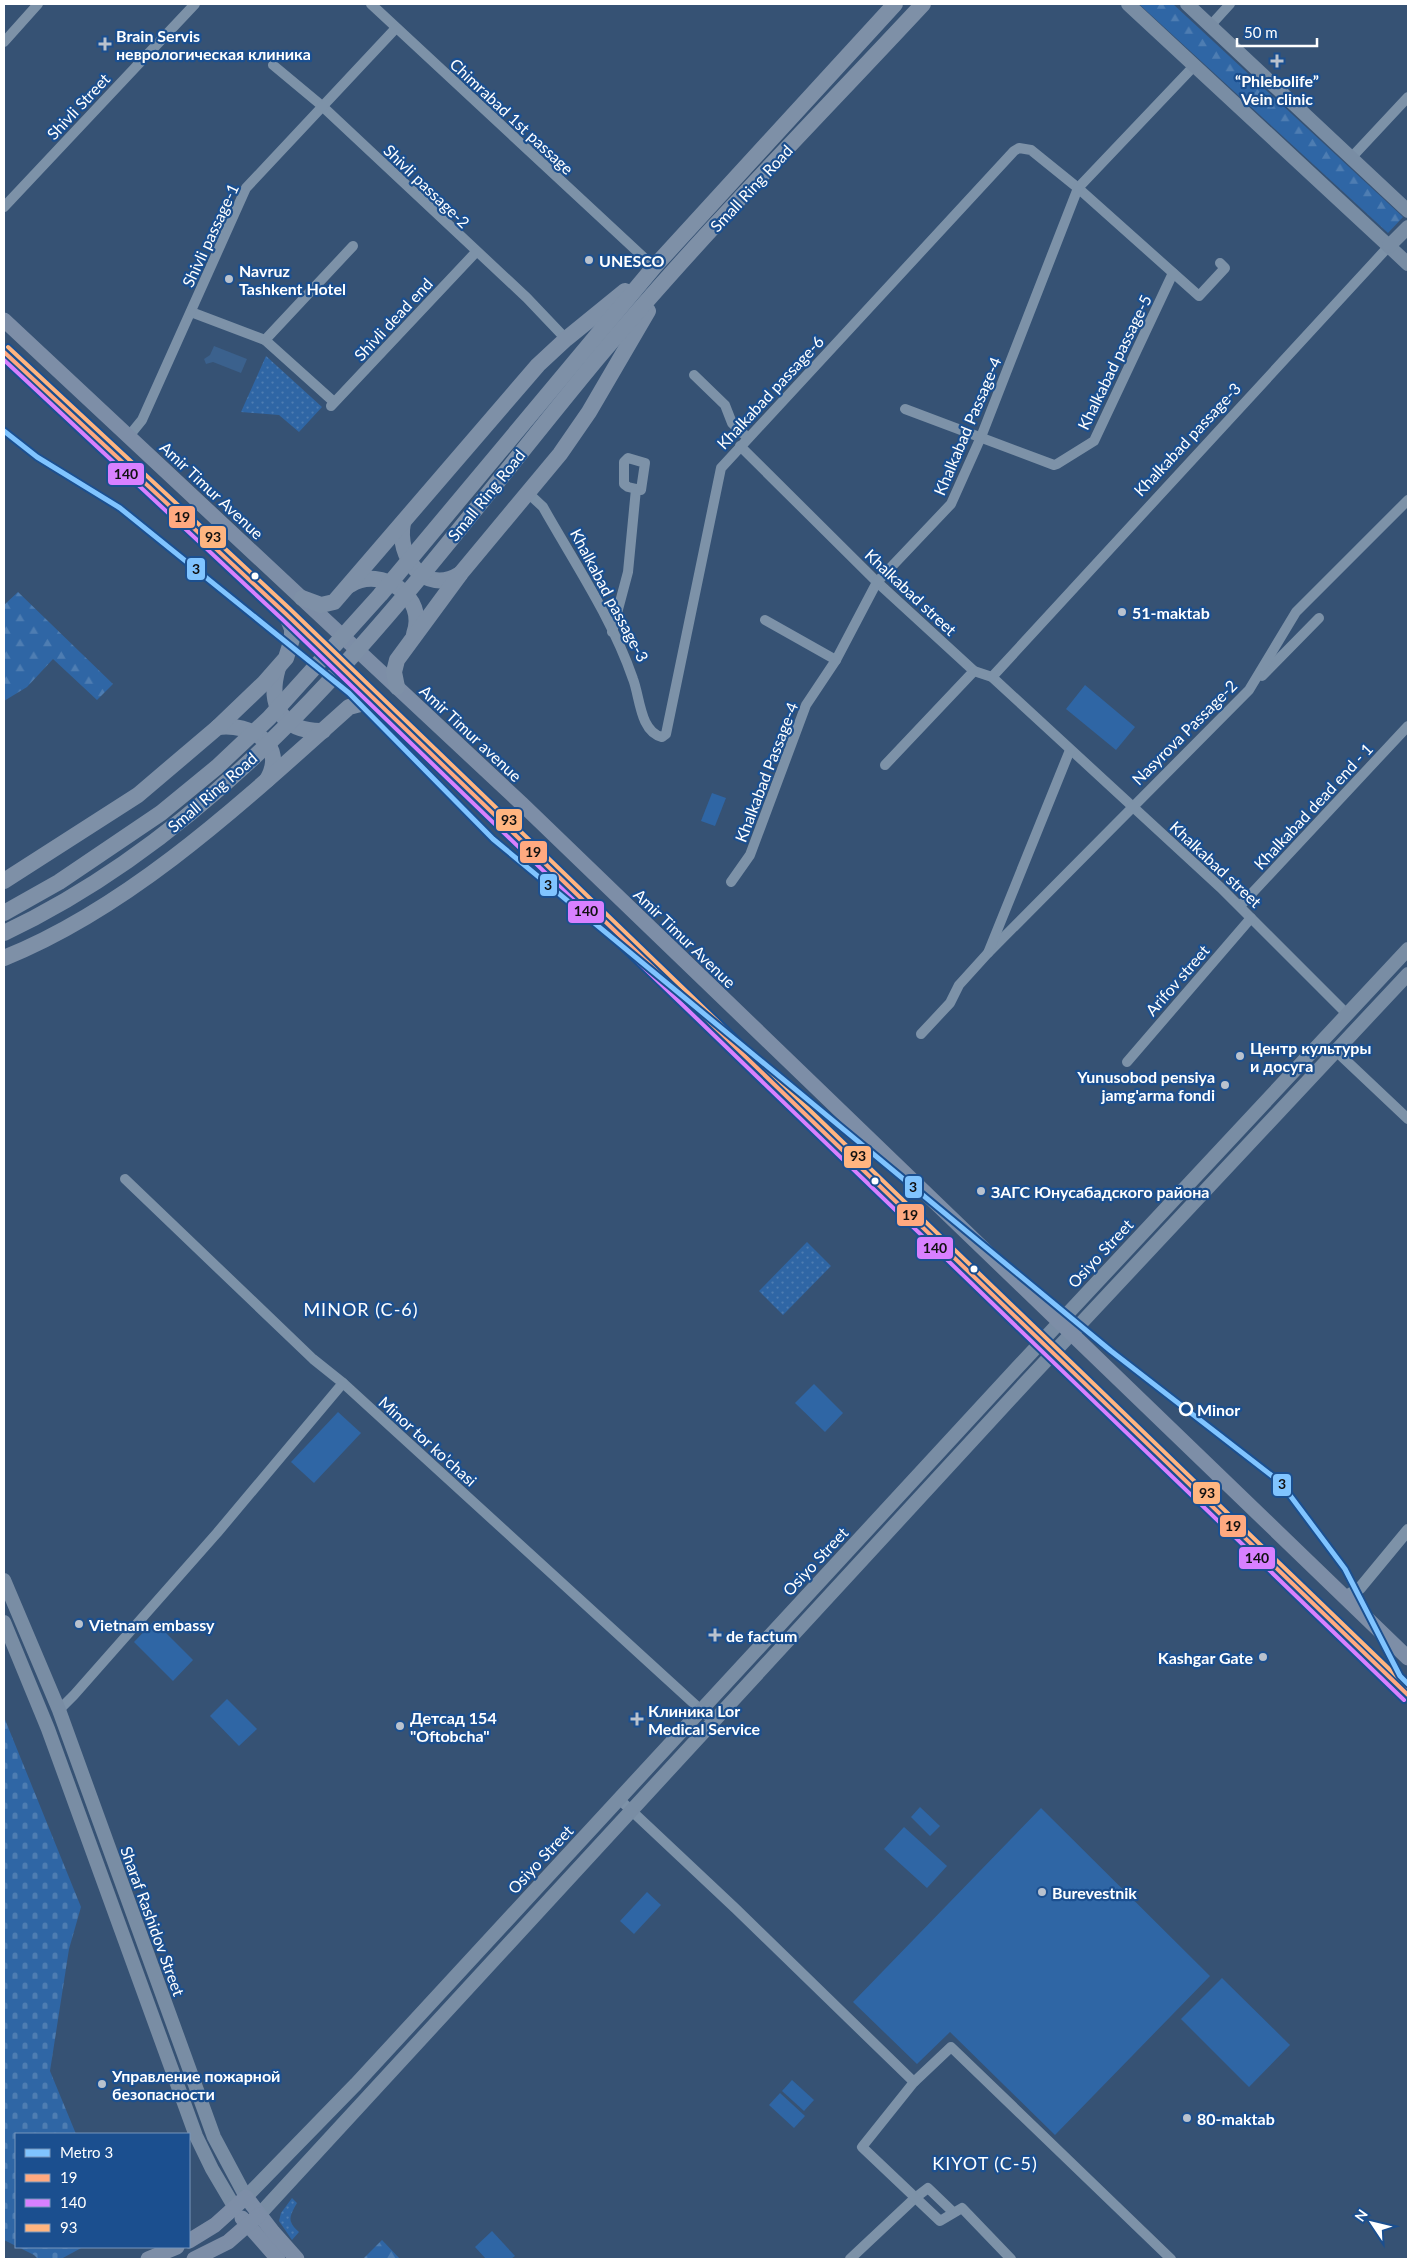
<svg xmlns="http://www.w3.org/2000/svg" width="1412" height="2263" viewBox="0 0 1412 2263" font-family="Lato,sans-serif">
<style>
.grass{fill:url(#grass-dots)}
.forest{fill:url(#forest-firs)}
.cemetery{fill:url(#cemetery-stones)}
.garden{fill:#2f66a5}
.water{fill:#3b618d}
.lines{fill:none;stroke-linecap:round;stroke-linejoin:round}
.minor{stroke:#7d92a8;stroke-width:10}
.tertiary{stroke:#7d92a8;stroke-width:12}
.secondary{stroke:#798da4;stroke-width:14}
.primary{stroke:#7d8ea7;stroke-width:15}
.trunk{stroke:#7e90a7;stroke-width:16}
.bus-1-casing{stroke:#1b4f8f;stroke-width:8}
.bus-2-casing{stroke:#1b4f8f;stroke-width:8}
.bus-3-casing{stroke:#1b4f8f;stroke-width:8}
.bus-1{stroke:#ffa980;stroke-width:4}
.bus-2{stroke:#d880ff;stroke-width:4}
.bus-3{stroke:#ffb580;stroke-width:4}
.metro-1-casing{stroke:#1b4f8f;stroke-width:9}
.metro-1{stroke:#80c4ff;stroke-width:5}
.poi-dot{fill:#b9c2ce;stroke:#1b4f8f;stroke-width:2}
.bus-dot{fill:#fff;stroke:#1b4f8f;stroke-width:2}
.stop-dot{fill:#1b4f8f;stroke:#fff;stroke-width:2.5}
.labels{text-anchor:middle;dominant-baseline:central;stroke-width:4.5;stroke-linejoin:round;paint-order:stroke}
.poi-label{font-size:16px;font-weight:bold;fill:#fff;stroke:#1b4f8f;text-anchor:start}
.street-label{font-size:16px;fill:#fff;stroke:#1b4f8f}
.stop-label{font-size:16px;font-weight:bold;fill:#fff;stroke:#1b4f8f;text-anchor:start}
.neighbourhood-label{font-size:18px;letter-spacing:1px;fill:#fff;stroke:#1b4f8f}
.line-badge{stroke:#1b4f8f;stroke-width:2}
.pale-badge-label{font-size:14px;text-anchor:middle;font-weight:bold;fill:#111}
</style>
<defs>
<pattern id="grass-dots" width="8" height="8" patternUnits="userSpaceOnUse" patternTransform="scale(1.25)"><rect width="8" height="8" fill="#2f66a5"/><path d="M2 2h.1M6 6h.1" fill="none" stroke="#4e7db2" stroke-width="1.8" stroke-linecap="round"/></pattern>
<pattern id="forest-firs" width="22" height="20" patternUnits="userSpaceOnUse" patternTransform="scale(1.25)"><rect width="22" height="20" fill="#2f66a5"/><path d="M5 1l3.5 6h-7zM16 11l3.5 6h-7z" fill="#4e7db2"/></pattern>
<pattern id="cemetery-stones" width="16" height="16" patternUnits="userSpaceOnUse" patternTransform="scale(1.25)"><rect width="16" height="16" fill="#2f66a5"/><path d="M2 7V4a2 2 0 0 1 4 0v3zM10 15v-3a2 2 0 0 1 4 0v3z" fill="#4e7db2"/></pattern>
</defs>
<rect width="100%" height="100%" fill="#365274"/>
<g class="grass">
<polygon points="266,356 322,407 299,432 279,415 241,412"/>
<polygon points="807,1242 831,1266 783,1315 759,1291"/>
<path d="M292 2198 297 2203C289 2217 287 2221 299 2232L292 2240 279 2221 281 2213Z"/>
</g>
<g class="forest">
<polygon points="1139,4 1173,4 1403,217 1388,233"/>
<polygon points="18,592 113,684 97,700 53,659 27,687 4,701 4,605"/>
<polygon points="382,2240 400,2259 363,2259"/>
</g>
<g class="cemetery">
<polygon points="4,1717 81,1907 69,1949 50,2071 76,2134 16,2134 16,2246 4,2240"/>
<polygon points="18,2247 83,2247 61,2259 38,2259 34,2255"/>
</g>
<g class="garden">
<polygon points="1085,685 1135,727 1116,750 1066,709"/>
<polygon points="712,793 726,798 715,826 701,821"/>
<polygon points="814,1384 843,1413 825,1432 795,1403"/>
<polygon points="338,1412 361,1433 314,1483 291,1462"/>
<polygon points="154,1621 193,1660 173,1681 134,1642"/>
<polygon points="227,1699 257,1729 239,1746 210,1716"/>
<polygon points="920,1807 940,1826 930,1836 911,1817"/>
<polygon points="1041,1808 1210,1976 1055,2135 950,2032 917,2064 853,2002"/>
<polygon points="904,1827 947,1866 927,1888 884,1849"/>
<polygon points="647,1892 661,1905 634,1934 620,1921"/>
<polygon points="1222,1978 1290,2045 1249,2087 1181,2019"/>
<polygon points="792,2080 814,2100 804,2111 782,2091"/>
<polygon points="780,2093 805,2116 794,2128 769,2105"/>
<polygon points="492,2231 515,2256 511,2259 486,2259 475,2247"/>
</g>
<polygon class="water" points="214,346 247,359 241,373 213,362 206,364 204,359 210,355"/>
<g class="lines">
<g class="minor">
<polyline points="371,4 654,267"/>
<polyline points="1210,26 1230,4"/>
<polyline points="4,42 38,4"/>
<polyline points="273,65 321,105 527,298 566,339"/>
<polyline points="1351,158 1408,97"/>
<polyline points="4,207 195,4"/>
<polyline points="191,312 265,340 334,402"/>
<polyline points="265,340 353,246"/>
<polyline points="694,375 725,405 732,423 748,438"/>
<polyline points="331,406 476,252"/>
<polyline points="905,409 1054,465 1057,464 1094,441 1173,273"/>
<polyline points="129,436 142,420 246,188 396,28"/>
<polyline points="740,446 877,582 974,671 992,677 1221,888 1347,1014"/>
<polygon points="628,458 645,463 641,490 628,487 624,484 624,462"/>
<path d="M528 493 543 507C574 562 612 618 633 679 640 697 640 732 662 737L666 734 721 468 1014 151 1019 148 1031 150 1078 188 1199 296 1225 268 1220 263"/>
<polyline points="765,620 836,660"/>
<polyline points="612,632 628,572 636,489"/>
<polyline points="1262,676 1319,618"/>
<polyline points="992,677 1389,246"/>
<polyline points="885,765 974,671"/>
<polyline points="731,882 750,855 806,705 836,660 877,582 951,504 981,437 1078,188 1195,65"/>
<polyline points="1240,906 1408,726"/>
<polyline points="988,953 1249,690 1296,612 1408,500"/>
<polyline points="921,1034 950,1003 959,985 988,953 1070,750"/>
<polyline points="1336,1051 1408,1119"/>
<polyline points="1127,1062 1251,918"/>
<polyline points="125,1179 313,1359 343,1383 713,1721"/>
<polyline points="59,1710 74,1695 217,1533 343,1383"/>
<polyline points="619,1799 736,1909 914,2082"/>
<polyline points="850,2259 915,2198 928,2188 953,2212"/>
<polyline points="1011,2259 962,2208 940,2221 862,2147 914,2082 951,2047 1171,2259"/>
</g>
<polyline class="tertiary" points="1345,1597 1360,1588 1408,1530"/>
<g class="secondary">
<polyline points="1128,4 1408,264"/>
<polyline points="1187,4 1408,211"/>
<polyline points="1389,246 1408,227"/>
<polyline points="4,1580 59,1710 214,2137 246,2197 356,2084 1015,1370 1408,949"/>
<polyline points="4,1622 48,1729 196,2136 212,2169 235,2208"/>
<polyline points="259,2215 1027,1381 1408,974"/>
</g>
<g class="primary">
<polyline points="4,320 522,804 1408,1658"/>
<polyline points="4,352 286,614 1408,1695"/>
<polyline points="242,2218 278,2259"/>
<polyline points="189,2241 215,2225 246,2197 273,2232 297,2259"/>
<polyline points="148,2259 177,2247"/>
<polyline points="194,2259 228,2242 259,2215"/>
</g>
<g class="trunk">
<path d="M403 523C396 557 425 596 460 574"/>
<path d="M350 585C381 565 428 597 414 634"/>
<polyline points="302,598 321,605 334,602 538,365 566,339 625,291"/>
<path d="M278 668C267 705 282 732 323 731"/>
<polyline points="397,687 394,672 397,660 461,573 560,454 589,412 648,311"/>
<path d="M218 727C250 723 288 744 267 780"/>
<polyline points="4,881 138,795 218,727 264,683 286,658 292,639 292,629 286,614"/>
<polyline points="4,913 59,882 161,813 217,767 269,718 380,595 654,267 895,4"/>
<path d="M4 933C258 813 423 569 597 359 700 236 814 121 923 4"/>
<path d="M4 958C133 906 246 799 349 707L364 703 380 705"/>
</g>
<defs>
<polyline id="bus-1" points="4,352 286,614 1408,1695"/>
<polyline id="bus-2" points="4,360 282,619 1404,1700"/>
<polyline id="bus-3" points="8,347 290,609 1408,1687"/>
</defs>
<use href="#bus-1" class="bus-1-casing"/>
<use href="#bus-2" class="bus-2-casing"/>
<use href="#bus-3" class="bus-3-casing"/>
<use href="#bus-1" class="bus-1"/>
<use href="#bus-2" class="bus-2"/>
<use href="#bus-3" class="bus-3"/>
<defs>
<polyline id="metro-1" points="4,431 37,457 120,508 349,693 493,839 1111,1351 1280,1482 1345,1569 1400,1676 1408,1684"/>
</defs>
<use href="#metro-1" class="metro-1-casing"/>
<use href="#metro-1" class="metro-1"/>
</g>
<g class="poi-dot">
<path d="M102.5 36.5h5v5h5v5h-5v5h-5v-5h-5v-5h5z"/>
<path d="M1274.5 53.5h5v5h5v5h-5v5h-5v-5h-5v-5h5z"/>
<circle cx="589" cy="260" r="5"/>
<circle cx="229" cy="279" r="5"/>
<circle cx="1122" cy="612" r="5"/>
<circle cx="1240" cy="1056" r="5"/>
<circle cx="1225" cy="1085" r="5"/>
<circle cx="981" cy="1191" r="5"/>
<circle cx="79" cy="1624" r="5"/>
<path d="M712.5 1627.5h5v5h5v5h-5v5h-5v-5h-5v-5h5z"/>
<circle cx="1263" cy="1657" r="5"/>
<path d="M634.5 1711.5h5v5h5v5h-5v5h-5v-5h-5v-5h5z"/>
<circle cx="400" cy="1726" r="5"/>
<circle cx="1042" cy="1892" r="5"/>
<circle cx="102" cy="2084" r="5"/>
<circle cx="1187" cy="2118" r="5"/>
</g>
<g class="bus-dot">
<circle cx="255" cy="576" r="4.5"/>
<circle cx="875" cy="1181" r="4.5"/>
<circle cx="974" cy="1269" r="4.5"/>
</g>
<circle class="stop-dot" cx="1186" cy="1409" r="6"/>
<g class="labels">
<g class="poi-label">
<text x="116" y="35">Brain Servis<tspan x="116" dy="18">неврологическая клиника</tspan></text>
<text x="1277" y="80" text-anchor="middle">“Phlebolife”<tspan x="1277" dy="18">Vein clinic</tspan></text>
<text x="599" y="260">UNESCO</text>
<text x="239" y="270">Navruz<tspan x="239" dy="18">Tashkent Hotel</tspan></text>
<text x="1132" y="612">51-maktab</text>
<text x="1250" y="1047">Центр культуры<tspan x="1250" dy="18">и досуга</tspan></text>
<text x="1215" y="1076" text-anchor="end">Yunusobod pensiya<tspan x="1215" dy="18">jamg'arma fondi</tspan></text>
<text x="991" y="1191">ЗАГС Юнусабадского района</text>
<text x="89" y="1624">Vietnam embassy</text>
<text x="726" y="1635">de factum</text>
<text x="1253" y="1657" text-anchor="end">Kashgar Gate</text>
<text x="648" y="1710">Клиника Lor<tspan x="648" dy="18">Medical Service</tspan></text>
<text x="410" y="1717">Детсад 154<tspan x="410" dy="18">"Oftobcha"</tspan></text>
<text x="1052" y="1892">Burevestnik</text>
<text x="112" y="2075">Управление пожарной<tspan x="112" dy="18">безопасности</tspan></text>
<text x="1197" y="2118">80-maktab</text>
</g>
<g class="street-label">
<text transform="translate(78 106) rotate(-47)">Shivli Street</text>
<text transform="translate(512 116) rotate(43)">Chimrabad 1st passage</text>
<text transform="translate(427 186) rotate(44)">Shivli passage-2</text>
<text transform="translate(751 188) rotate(-47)">Small Ring Road</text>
<text transform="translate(210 235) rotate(-65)">Shivli passage-1</text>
<text transform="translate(393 319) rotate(-47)">Shivli dead end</text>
<text transform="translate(1114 362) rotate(-64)">Khalkabad passage-5</text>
<text transform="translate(770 392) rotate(-47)">Khalkabad passage-6</text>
<text transform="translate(967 426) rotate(-67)">Khalkabad Passage-4</text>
<text transform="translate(1187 439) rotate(-47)">Khalkabad passage-3</text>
<text transform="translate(212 490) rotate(43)">Amir Timur Avenue</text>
<text transform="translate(486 495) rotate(-51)">Small Ring Road</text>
<text transform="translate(911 592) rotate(43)">Khalkabad street</text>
<text transform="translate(610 595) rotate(62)">Khalkabad passage-3</text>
<text transform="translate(1184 732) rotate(-45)">Nasyrova Passage-2</text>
<text transform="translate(471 733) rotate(43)">Amir Timur avenue</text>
<text transform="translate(766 772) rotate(-69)">Khalkabad Passage-4</text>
<text transform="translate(212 792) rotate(-41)">Small Ring Road</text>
<text transform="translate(1313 806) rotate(-47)">Khalkabad dead end - 1</text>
<text transform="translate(1216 864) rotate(43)">Khalkabad street</text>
<text transform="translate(685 938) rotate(44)">Amir Timur Avenue</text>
<text transform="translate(1177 980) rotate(-49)">Arifov street</text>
<text transform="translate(1100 1253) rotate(-47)">Osiyo Street</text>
<text transform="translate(428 1441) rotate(42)">Minor tor ko'chasi</text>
<text transform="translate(815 1561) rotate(-47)">Osiyo Street</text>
<text transform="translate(540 1859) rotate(-47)">Osiyo Street</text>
<text transform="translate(153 1921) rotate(70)">Sharaf Rashidov Street</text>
</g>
<g class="stop-label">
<text x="1197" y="1409">Minor</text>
</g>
<g class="neighbourhood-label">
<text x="361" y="1309">MINOR (C-6)</text>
<text x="985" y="2163">KIYOT (C-5)</text>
</g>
</g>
<g class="line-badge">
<rect x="107" y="462" width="38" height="24" rx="5" fill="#d880ff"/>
<rect x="168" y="505" width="28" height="24" rx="5" fill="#ffa980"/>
<rect x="199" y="525" width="28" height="24" rx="5" fill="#ffb580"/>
<rect x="186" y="557" width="20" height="24" rx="5" fill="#80c4ff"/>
<rect x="495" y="808" width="28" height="24" rx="5" fill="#ffb580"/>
<rect x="519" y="840" width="29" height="24" rx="5" fill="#ffa980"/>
<rect x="539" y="873" width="19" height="24" rx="5" fill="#80c4ff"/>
<rect x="567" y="900" width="38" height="24" rx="5" fill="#d880ff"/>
<rect x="843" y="1145" width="29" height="24" rx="5" fill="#ffb580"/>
<rect x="904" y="1175" width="19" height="24" rx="5" fill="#80c4ff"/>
<rect x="896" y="1203" width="29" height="24" rx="5" fill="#ffa980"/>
<rect x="916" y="1236" width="38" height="24" rx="5" fill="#d880ff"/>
<rect x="1272" y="1473" width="20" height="24" rx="5" fill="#80c4ff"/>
<rect x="1192" y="1481" width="29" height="24" rx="5" fill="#ffb580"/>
<rect x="1219" y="1514" width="28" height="24" rx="5" fill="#ffa980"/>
<rect x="1238" y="1546" width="38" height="24" rx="5" fill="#d880ff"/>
</g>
<g class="pale-badge-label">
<text x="126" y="479">140</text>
<text x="182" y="522">19</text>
<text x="213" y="542">93</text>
<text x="196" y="574">3</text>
<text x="509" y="825">93</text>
<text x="533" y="857">19</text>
<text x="548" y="890">3</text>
<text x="586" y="916">140</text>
<text x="858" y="1161">93</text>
<text x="913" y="1192">3</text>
<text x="910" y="1220">19</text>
<text x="935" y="1253">140</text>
<text x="1282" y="1489">3</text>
<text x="1207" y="1498">93</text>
<text x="1233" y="1531">19</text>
<text x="1257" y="1563">140</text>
</g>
<rect width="1412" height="2263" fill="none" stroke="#ffffff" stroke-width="10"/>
<rect x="15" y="2133" width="175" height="115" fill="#1b4f8f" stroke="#7695bc"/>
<rect x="25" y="2149" width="25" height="8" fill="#80c4ff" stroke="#7695bc"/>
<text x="60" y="2158" font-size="15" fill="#ffffff">Metro 3</text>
<rect x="25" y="2174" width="25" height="8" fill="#ffa980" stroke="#7695bc"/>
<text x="60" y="2183" font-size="15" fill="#ffffff">19</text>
<rect x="25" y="2199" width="25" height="8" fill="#d880ff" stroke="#7695bc"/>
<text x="60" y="2208" font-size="15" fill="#ffffff">140</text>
<rect x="25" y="2224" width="25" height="8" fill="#ffb580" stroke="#7695bc"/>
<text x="60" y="2233" font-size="15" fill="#ffffff">93</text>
<g transform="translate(1372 2223) rotate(305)" stroke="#1b4f8f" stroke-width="4" paint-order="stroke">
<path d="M0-4L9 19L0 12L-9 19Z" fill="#ffffff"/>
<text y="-8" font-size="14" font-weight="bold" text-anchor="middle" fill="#ffffff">N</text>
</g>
<path d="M1237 38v8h80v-8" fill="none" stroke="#ffffff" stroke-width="2.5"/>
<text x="1244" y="38" font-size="15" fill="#ffffff" stroke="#1b4f8f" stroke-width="4" paint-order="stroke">50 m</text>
</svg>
